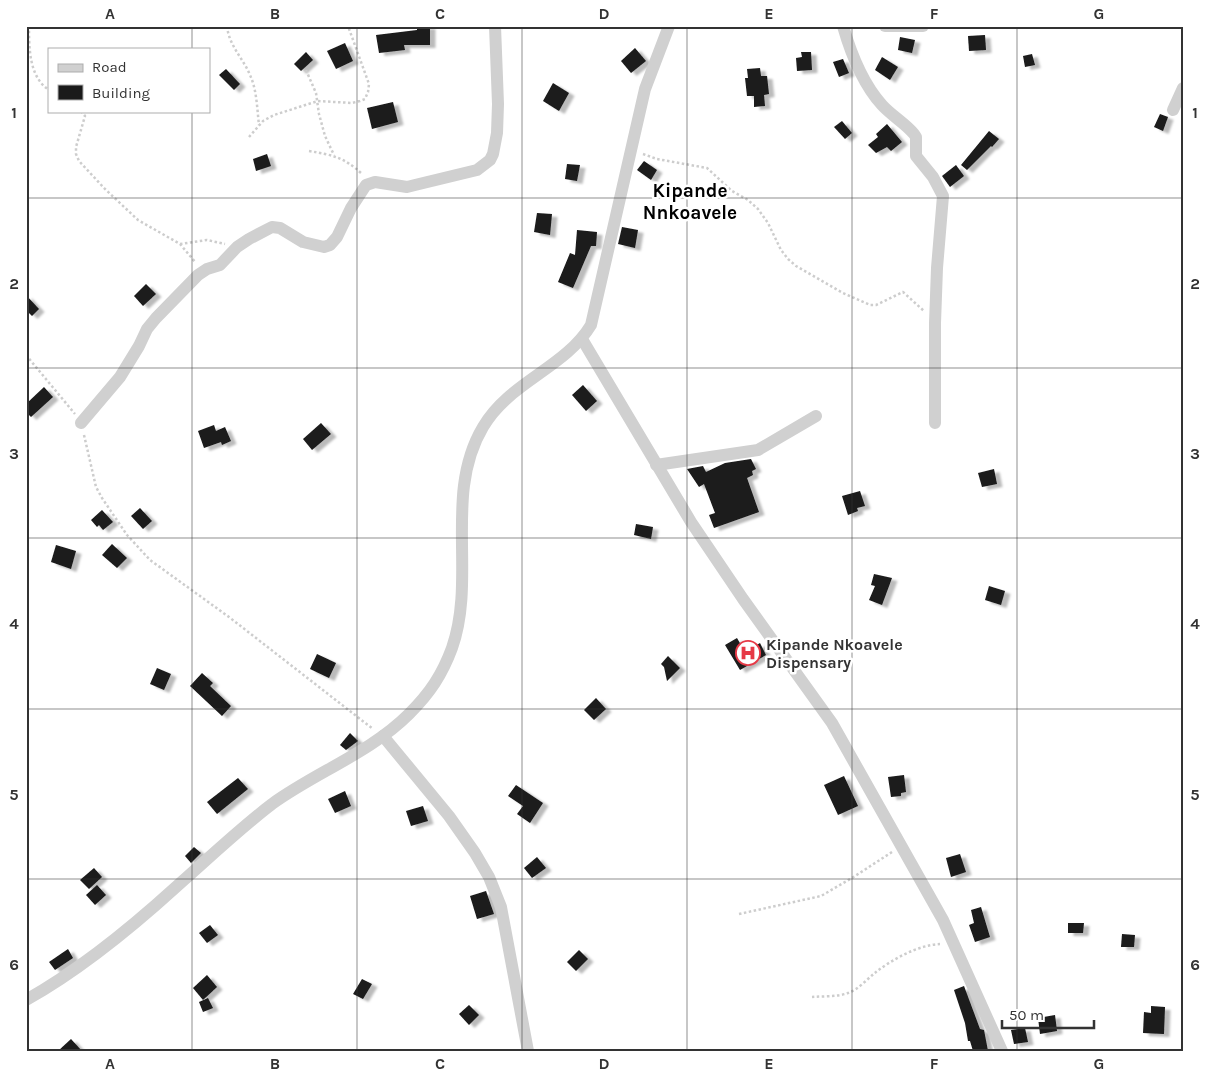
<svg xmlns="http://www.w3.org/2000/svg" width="1209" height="1077" viewBox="0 0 1209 1077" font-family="Karla,sans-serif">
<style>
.building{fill:#1a1a1a;filter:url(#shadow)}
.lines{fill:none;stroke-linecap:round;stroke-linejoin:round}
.path{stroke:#cdcdcd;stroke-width:2.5;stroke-dasharray:2.5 2.5;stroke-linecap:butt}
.minor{stroke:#d0d0d0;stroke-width:12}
.grid{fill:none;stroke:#333;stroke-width:1;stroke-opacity:0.55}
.labels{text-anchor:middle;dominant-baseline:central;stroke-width:5;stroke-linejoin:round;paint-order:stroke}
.poi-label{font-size:16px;font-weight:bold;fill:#333;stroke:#fff;text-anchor:start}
.quarter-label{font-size:19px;font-weight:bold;fill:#000;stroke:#fff}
.neatline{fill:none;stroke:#333;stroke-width:2}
.grid-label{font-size:16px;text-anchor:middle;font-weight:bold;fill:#333}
</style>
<defs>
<filter id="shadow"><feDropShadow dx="5.5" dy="3" stdDeviation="1" flood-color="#0004"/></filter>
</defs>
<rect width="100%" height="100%" fill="#fff"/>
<g class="building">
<polygon points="417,26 430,26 430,45 404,45 405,50 379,53 376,35 417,30"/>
<polygon points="985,35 986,50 969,51 968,36"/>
<polygon points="900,37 915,40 912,53 898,50"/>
<polygon points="345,43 353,61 336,69 327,51"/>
<polygon points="635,48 646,61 631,73 621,61"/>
<polygon points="306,52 313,60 301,71 294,64"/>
<polygon points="801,52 811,52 812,70 797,71 796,58 802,57"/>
<polygon points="1032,54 1035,65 1025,67 1023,56"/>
<polygon points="882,57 898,67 890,80 875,70"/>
<polygon points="843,59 849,73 839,77 833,62"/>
<polygon points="760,68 761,76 767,76 769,94 764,95 765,106 754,107 754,96 747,96 745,78 748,78 747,69"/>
<polygon points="226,69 240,84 234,90 219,75"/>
<polygon points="553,83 569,93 559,111 543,101"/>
<polygon points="393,102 398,122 372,129 367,108"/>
<polygon points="1160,114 1168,117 1163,131 1154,127"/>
<polygon points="842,121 852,133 845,139 834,127"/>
<polygon points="887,124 902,142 891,151 887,147 876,153 868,145 878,137 876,134"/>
<polygon points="989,131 999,139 992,147 991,146 967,170 961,165"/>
<polygon points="267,154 271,166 256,171 253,159"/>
<polygon points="644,161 657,170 651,180 637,170"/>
<polygon points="567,164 580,165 577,181 565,179"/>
<polygon points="956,165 964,176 950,187 942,176"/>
<polygon points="537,213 552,214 550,235 534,232"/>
<polygon points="622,227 638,230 635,248 618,244"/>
<polygon points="577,230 597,232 596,246 591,246 573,288 558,282 570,253 575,255"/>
<polygon points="146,284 156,294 143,306 134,296"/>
<polygon points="26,295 39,309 32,316 26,310"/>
<polygon points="583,385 597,401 586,411 572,395"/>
<polygon points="44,387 53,397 31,417 26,412 26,404"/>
<polygon points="321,423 331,434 312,450 303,439"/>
<polygon points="214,425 216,431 225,427 231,441 222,445 221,442 204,448 198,431"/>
<polygon points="751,459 756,469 752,471 753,475 747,478 759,512 714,528 709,515 715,513 704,484 699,487 687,469 703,466 706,472 725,463"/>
<polygon points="994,469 997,484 982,487 978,473"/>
<polygon points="860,491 865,506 857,508 858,511 848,515 842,496"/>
<polygon points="140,508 152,521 143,529 131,516"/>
<polygon points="102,510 113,522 103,530 99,525 97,527 91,520"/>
<polygon points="636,524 653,527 651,539 634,535"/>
<polygon points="112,544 127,558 117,568 102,555"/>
<polygon points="56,545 76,551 71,569 51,562"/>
<polygon points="874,574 892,578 882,605 869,600 875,586 871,585"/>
<polygon points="989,586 1005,591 1001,605 985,600"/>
<polygon points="737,638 745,652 760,643 766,655 740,670 725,645"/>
<polygon points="317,654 336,663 329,678 310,669"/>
<polygon points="668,656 680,668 667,681 664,667 661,664"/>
<polygon points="157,668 171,674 164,690 150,684"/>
<polygon points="202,673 213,683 210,686 231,706 222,716 190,686"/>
<polygon points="596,698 606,709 594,720 584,710"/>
<polygon points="350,733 358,741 346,750 340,745"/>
<polygon points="904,775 906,792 901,793 901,796 891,797 888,777"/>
<polygon points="844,776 858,806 838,815 824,785"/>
<polygon points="238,778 248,789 217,814 207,802"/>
<polygon points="516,785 543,803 530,823 517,814 523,806 508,796"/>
<polygon points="345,791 351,806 335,813 328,799"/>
<polygon points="423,806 428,821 411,826 406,811"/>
<polygon points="194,847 201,853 191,863 185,856"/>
<polygon points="960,854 966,872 951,877 946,858"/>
<polygon points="537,857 546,868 532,878 524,868"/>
<polygon points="94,868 102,877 89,889 80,880"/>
<polygon points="97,885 106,895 95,905 86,895"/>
<polygon points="486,891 494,914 477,919 470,896"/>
<polygon points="981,907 990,937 975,942 969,925 974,923 971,910"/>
<polygon points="1068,923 1084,923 1083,933 1068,933"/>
<polygon points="210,925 218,935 207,943 199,933"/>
<polygon points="1122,934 1135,935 1134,947 1121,947"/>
<polygon points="68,949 73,958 55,970 49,962"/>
<polygon points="579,950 588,959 576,971 567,962"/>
<polygon points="207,975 217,987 203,1000 193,988"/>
<polygon points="362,979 372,984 363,999 353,994"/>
<polygon points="964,986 980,1029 984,1030 988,1051 973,1051 970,1041 968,1041 965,1023 954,990"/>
<polygon points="208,998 213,1008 203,1012 199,1002"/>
<polygon points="469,1005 479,1015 469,1025 459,1014"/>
<polygon points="1151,1006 1165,1007 1164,1034 1143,1033 1144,1012 1151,1013"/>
<polygon points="1055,1015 1057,1031 1040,1034 1038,1018"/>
<polygon points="1025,1028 1028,1042 1014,1044 1011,1030"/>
<polygon points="71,1039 82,1051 58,1051"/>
</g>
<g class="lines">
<g class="path">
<path d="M29 26C29 48 29 77 49 90"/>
<path d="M227 26C229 46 243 58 250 75 257 90 257 109 259 125"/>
<polyline points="306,70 316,93 319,114 325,136 334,155"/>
<polyline points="81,111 85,116 76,147 76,154 79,161 105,189 138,220 180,244 196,263"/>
<polyline points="249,137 263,121 274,115 318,101 352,103 360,101 365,99 368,92 369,84 348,26"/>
<path d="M309 151C332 155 344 157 362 174"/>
<polyline points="643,154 657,159 707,168 732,191 748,200 758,209 768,223 781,250 788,259 796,266 843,293 870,305 876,305 903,292 924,311"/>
<polyline points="180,244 207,240 225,244"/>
<polyline points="26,355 75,414"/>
<polyline points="84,435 96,487 102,498 127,535 150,560 229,617 373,729"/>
<polyline points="739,914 821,896 852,878 892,852"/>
<path d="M812 997C823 996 837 997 848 993 858 990 867 979 876 972 893 959 918 945 940 944"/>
</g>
<g class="minor">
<path d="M843 26C851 54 863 84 882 105 892 116 905 123 914 134L916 137V156L933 177 943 196 937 268 935 323V423"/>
<polyline points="885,26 923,26"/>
<polyline points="1173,110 1183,88"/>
<polyline points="582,339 691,522 743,599 832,723 943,920 1002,1051"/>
<polyline points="81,423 120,377 139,346 147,329 156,318 198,275 207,269 220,265 237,247 249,239 272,227 280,228 303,242 324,247 330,245 337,237 351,208 366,185 375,182 407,187 415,185 477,170 490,160 493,154 497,133 498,104 495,26"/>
<polyline points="656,465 758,450 816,416"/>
<polyline points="383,736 449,816 475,853 489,877 501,907 528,1051"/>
<path d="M26 1000C78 971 132 927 176 887 208 859 238 830 272 804 316 772 370 753 409 714 430 693 442 675 452 648 477 577 443 494 483 427 509 382 565 368 591 325L645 89 669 26"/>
</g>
</g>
<path class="grid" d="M192 26V49M357 26V1051M522 26V1051M687 26V1051M852 26V1051M1017 26V1051M192 111V1051M26 198H1183M26 368H1183M26 538H1183M26 709H1183M26 879H1183"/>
<defs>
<symbol id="hospital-ring" viewBox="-11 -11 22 22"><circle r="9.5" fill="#fff" stroke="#e63946" stroke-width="1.5"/><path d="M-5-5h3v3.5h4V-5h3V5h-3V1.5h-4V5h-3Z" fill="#e63946"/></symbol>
</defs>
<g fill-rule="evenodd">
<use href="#hospital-ring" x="734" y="639" width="28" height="28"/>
</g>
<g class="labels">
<g class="poi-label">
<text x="766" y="644">Kipande Nkoavele<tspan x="766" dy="18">Dispensary</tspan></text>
</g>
<g class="quarter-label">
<text x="690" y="191">Kipande<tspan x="690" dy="22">Nnkoavele</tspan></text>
</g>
</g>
<rect width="1209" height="1077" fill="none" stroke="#ffffff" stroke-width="55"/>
<rect x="48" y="48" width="162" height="65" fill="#ffffff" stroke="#adadad"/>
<rect x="58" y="64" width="25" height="8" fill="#d0d0d0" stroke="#adadad"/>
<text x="92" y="72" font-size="15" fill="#333333">Road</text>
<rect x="58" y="85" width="25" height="15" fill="#1a1a1a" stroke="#adadad"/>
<text x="92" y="98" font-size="15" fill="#333333">Building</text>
<path d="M1002 1020v8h92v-8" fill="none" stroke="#333333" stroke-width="2.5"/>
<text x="1009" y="1020" font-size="15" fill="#333333" stroke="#ffffff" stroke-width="4" paint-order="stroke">50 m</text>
<rect x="28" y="28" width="1154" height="1022" class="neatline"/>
<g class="grid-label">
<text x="110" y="19">A</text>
<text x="275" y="19">B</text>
<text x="440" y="19">C</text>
<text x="604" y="19">D</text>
<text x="769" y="19">E</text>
<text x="934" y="19">F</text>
<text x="1099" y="19">G</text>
<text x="14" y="118">1</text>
<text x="1195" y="118">1</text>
<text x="14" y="289">2</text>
<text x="1195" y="289">2</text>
<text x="14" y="459">3</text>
<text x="1195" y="459">3</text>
<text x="14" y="629">4</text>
<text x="1195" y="629">4</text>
<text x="14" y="800">5</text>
<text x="1195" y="800">5</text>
<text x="14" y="970">6</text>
<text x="1195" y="970">6</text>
<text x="110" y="1069">A</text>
<text x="275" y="1069">B</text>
<text x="440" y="1069">C</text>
<text x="604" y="1069">D</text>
<text x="769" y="1069">E</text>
<text x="934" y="1069">F</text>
<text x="1099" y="1069">G</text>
</g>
</svg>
